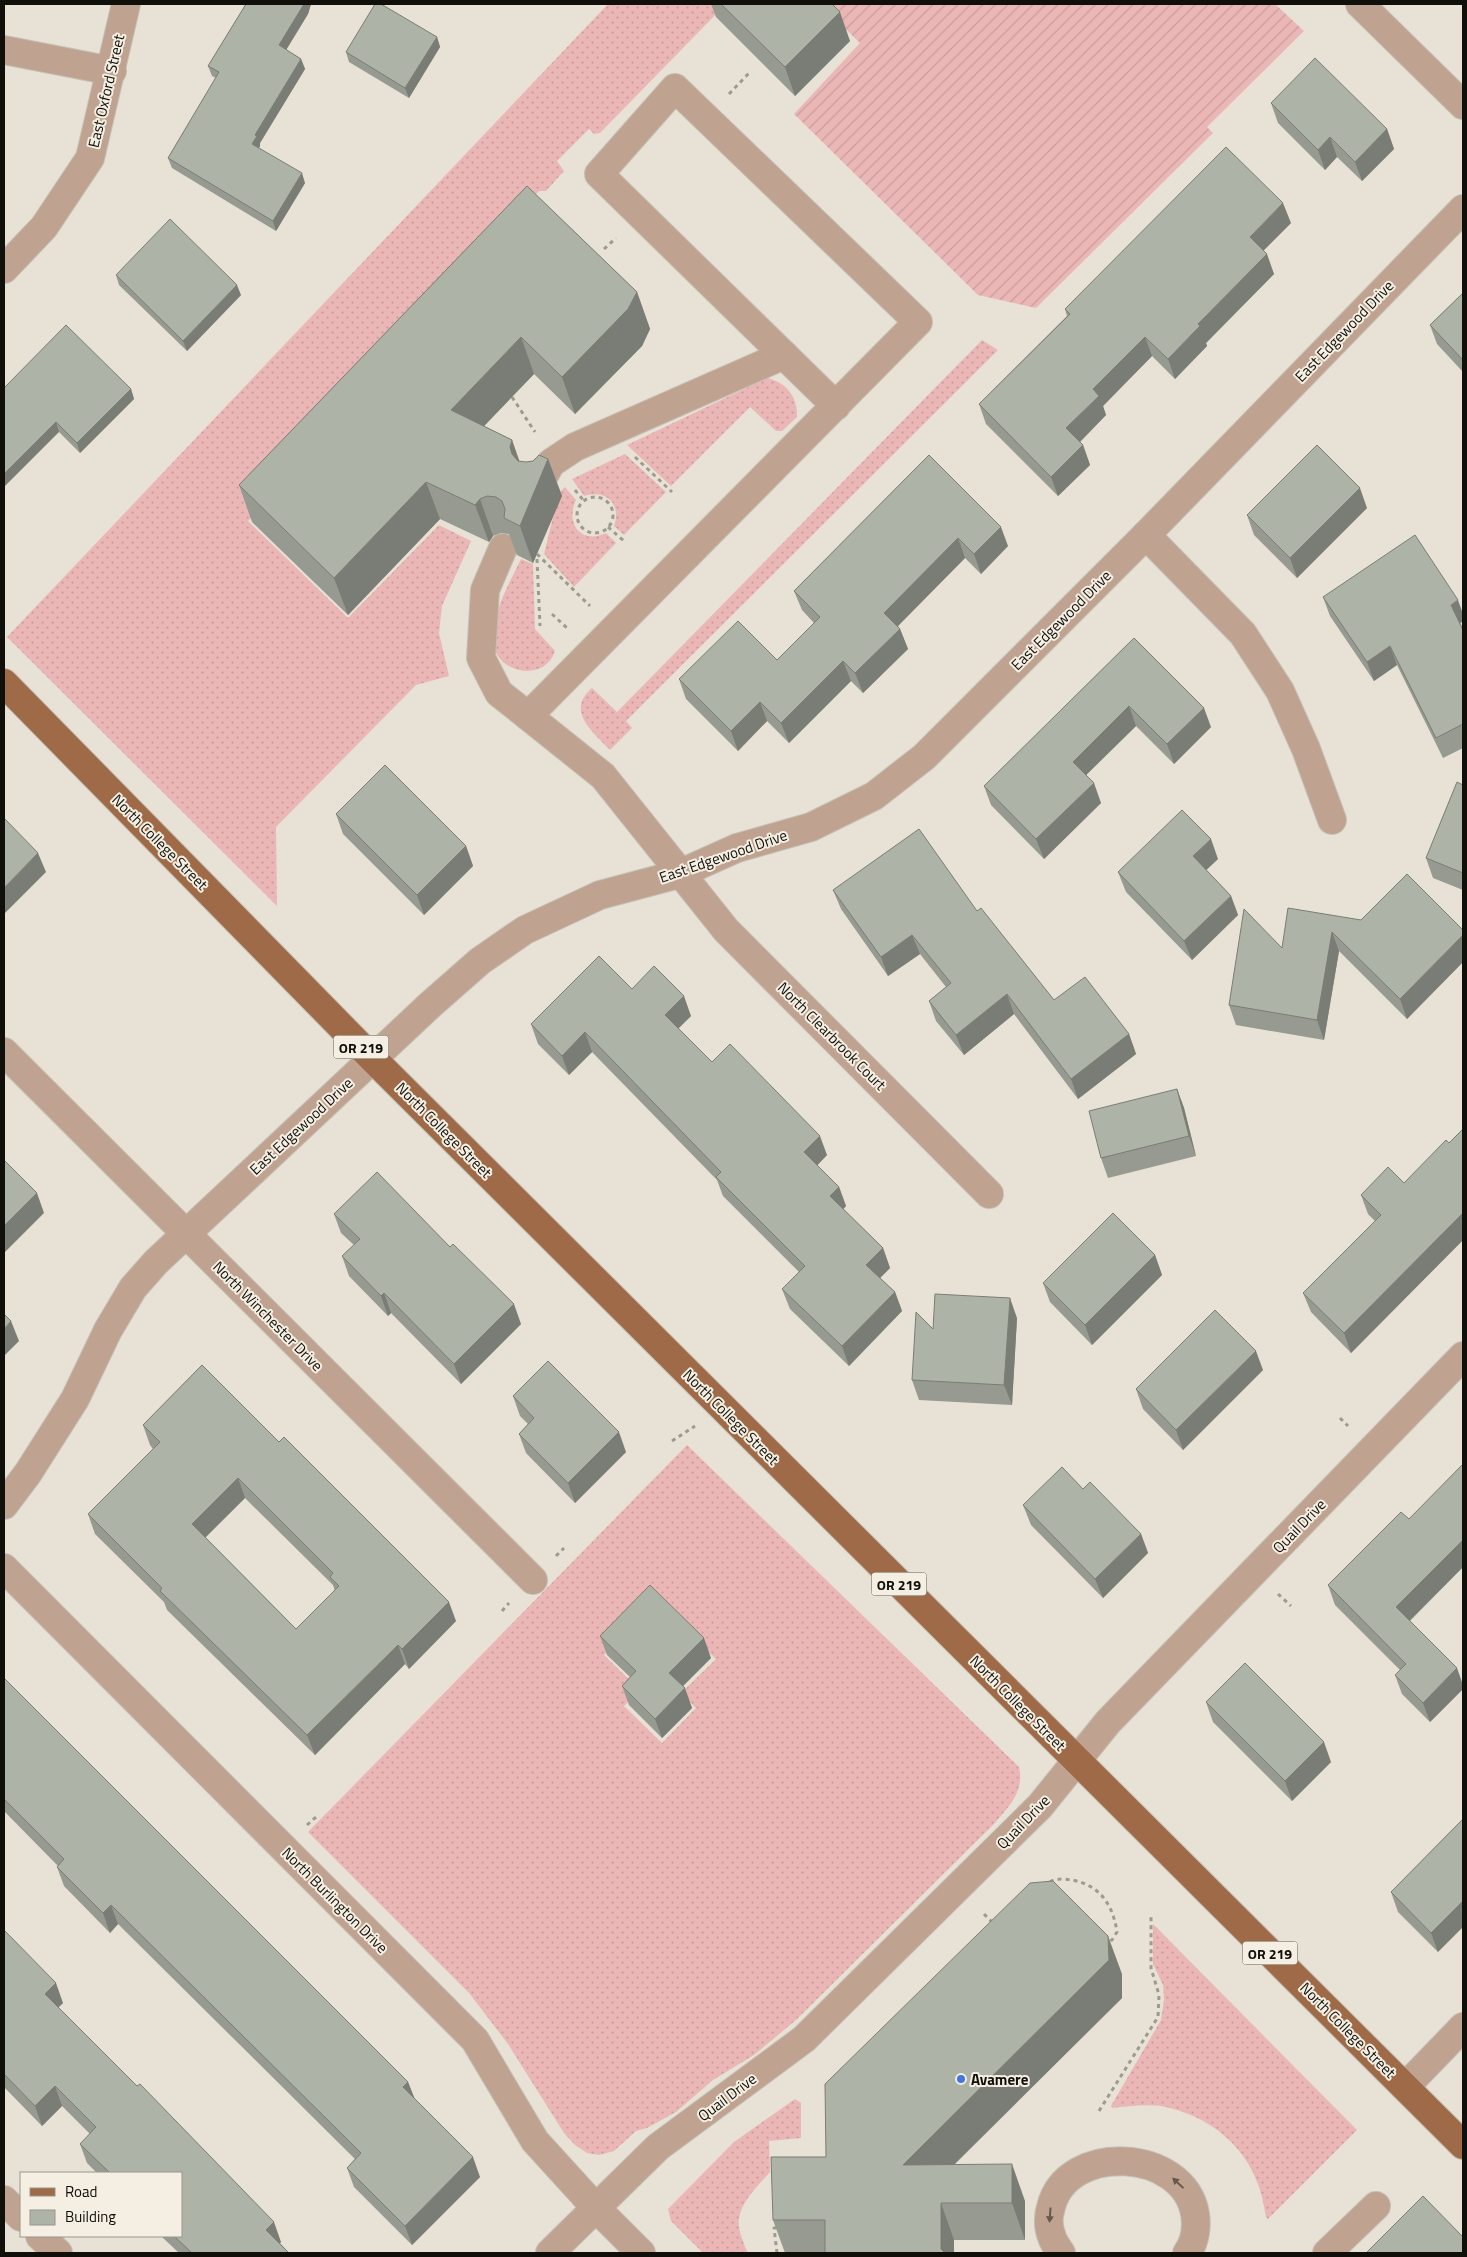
<svg xmlns="http://www.w3.org/2000/svg" width="1467" height="2257" viewBox="0 0 1467 2257" font-family="'Titillium Web',sans-serif">
<style>
.grass{fill:url(#grass-dots);fill-rule:evenodd}
.garden{fill:url(#garden-furrows)}
.lines{fill:none;stroke-linecap:round;stroke-linejoin:round}
.minor-casing{stroke:#c5c0b5;stroke-width:30}
.major-casing{stroke:#c5c0b5;stroke-width:30}
.path{stroke:#9d9a8f;stroke-width:3;stroke-dasharray:4 4;stroke-linecap:butt}
.minor{stroke:#bfa28f;stroke-width:28}
.major{stroke:#9e6a47;stroke-width:28}
.wall{fill:#969a90;fill-rule:evenodd}
.shaded-wall{fill:#7a7d75}
.building{fill:#aeb3a7;stroke:#7a7d75;fill-rule:evenodd}
.oneway{fill:#68584c}
.poi-dot{fill:#4374e5;stroke:#f4efe2;stroke-width:2}
.labels{text-anchor:middle;dominant-baseline:central;stroke-width:4;stroke-linejoin:round;paint-order:stroke}
.shield{fill:#f4efe2;stroke:#54524b;stroke-width:1}
.shield-label{font-size:14px;font-weight:bold;fill:#100f0a}
.street-label{font-size:15px;fill:#100f0a;stroke:#f4efe2}
.poi-label{font-size:15px;font-weight:bold;fill:#100f0a;stroke:#f4efe2;text-anchor:start}
</style>
<defs>
<pattern id="grass-dots" width="8" height="8" patternUnits="userSpaceOnUse" patternTransform="scale(1.25)"><rect width="8" height="8" fill="#ebb7b6"/><path d="M2 2h.1M6 6h.1" fill="none" stroke="#c89c9b" stroke-width="1.8" stroke-linecap="round"/></pattern>
<pattern id="garden-furrows" width="10" height="10" patternUnits="userSpaceOnUse" patternTransform="scale(1.25)"><rect width="10" height="10" fill="#ebb7b6"/><path d="M-1 1l2-2M0 10L10 0M9 11l2-2" fill="none" stroke="#c89c9b"/></pattern>
</defs>
<rect width="100%" height="100%" fill="#e7e2d5"/>
<g class="grass">
<polygon points="608,4 726,4 600,133 594,134 589,129 557,161 564,171 546,191 539,191 257,479 261,508 248,521 348,618 439,525 471,541 442,606 439,633 449,676 416,685 276,827 277,906 7,637"/>
<path d="M982 340 998 350 626 721 632 728 610 750C593 732 565 711 592 688L617 712Z"/>
<path d="M767 378C786 382 798 397 797 417L782 431H776L750 407 671 486 627 445Z"/>
<path d="M625 454 666 492 624 535 614 526C622 504 606 489 584 496L572 479Z"/>
<path d="M565 487 576 500C565 523 581 545 606 533L616 543 574 587 544 554 559 493Z"/>
<path d="M521 559 533 564 535 629 555 651C545 682 499 674 494 646 489 617 509 584 521 559Z"/>
<path d="M687 1445 1019 1767C1025 1792 1008 1807 993 1825L796 2020 754 2055 713 2080 676 2112 647 2128 636 2131 614 2151 599 2155 587 2153 575 2145 564 2133 508 2044 469 1993 308 1832ZM657 1601 716 1659 681 1693 696 1708 662 1743 624 1706 640 1690 604 1655Z"/>
<path d="M1153 1924 1357 2130 1268 2219 1266 2217C1264 2208 1263 2199 1260 2190 1247 2148 1213 2119 1170 2108 1152 2103 1131 2106 1112 2108L1111 2106 1161 2020 1164 2000 1163 1985 1153 1964Z"/>
<path d="M795 2099 801 2103V2138L769 2141 770 2172C759 2185 742 2200 739 2218 737 2229 744 2244 748 2253H703L671 2221 668 2209 734 2142Z"/>
</g>
<polygon class="garden" points="820,4 1275,4 1304,31 1207,127 1213,133 1036,308 978,295 794,114 860,43"/>
<g class="lines">
<defs>
<g id="minor">
<polyline points="1360,4 1463,105"/>
<polyline points="4,50 112,71"/>
<polyline points="4,269 44,227 90,158 126,4"/>
<path d="M836 406 599 174 675 88 918 322C788 454 658 584 528 716L603 776 726 930 989 1194"/>
<polyline points="539,484 551,463 575,447 784,355"/>
<polyline points="1146,535 1243,634 1280,691 1306,749 1332,820"/>
<polyline points="503,548 485,590 481,658 499,693 528,716"/>
<polyline points="4,1052 533,1580"/>
<polyline points="4,1505 28,1473 75,1399 108,1330 133,1288 156,1262 430,1005 480,961 525,930 600,895 679,874 737,848 811,827 874,796 924,757 1146,535 1463,209"/>
<polyline points="4,1568 475,2040 535,2141 596,2208 641,2253"/>
<polyline points="1405,2087 1463,2027"/>
<polyline points="4,2200 21,2217"/>
<polyline points="40,2236 58,2253"/>
<polyline points="550,2253 658,2147 804,2039 1040,1806 1108,1722 1463,1356"/>
<path d="M1061 2253C1058 2248 1053 2242 1052 2237 1048 2228 1048 2216 1051 2207 1067 2142 1184 2148 1195 2214 1197 2227 1195 2242 1187 2253"/>
<polyline points="1327,2253 1376,2206"/>
</g>
<polyline id="major" points="4,683 373,1059 1463,2145"/>
</defs>
<use href="#minor" class="minor-casing"/>
<use href="#major" class="major-casing"/>
<g class="path">
<polyline points="729,94 751,71"/>
<polyline points="604,249 616,238"/>
<polyline points="512,397 535,432"/>
<polyline points="635,457 672,492"/>
<polyline points="575,490 584,501"/>
<circle cx="595" cy="515" r="18"/>
<polyline points="608,527 624,541"/>
<polyline points="537,554 590,606"/>
<polyline points="537,559 540,626"/>
<polyline points="552,614 568,629"/>
<polyline points="1340,1418 1348,1426"/>
<polyline points="672,1441 695,1426"/>
<polyline points="556,1556 564,1548"/>
<polyline points="1278,1594 1291,1606"/>
<polyline points="502,1611 509,1603"/>
<polyline points="307,1825 316,1817"/>
<path d="M1050 1882C1056 1878 1065 1879 1072 1880 1100 1885 1113 1905 1117 1932L1112 1940 1107 1941"/>
<polyline points="984,1914 992,1922"/>
<polyline points="1099,2111 1158,2017 1159,1995 1151,1968 1151,1915"/>
<polyline points="777,2253 774,2228 778,2228"/>
</g>
<use href="#minor" class="minor"/>
<use href="#major" class="major"/>
</g>
<g class="wall">
<polygon points="246,4 311,4 308,14 286,50 301,59 305,69 260,143 260,146 259,148 305,183 276,231 172,168 168,158 216,78 212,76 208,66"/>
<polygon points="711,4 832,4 850,41 795,96 716,17"/>
<polygon points="437,37 440,47 409,98 349,62 346,52"/>
<polygon points="1271,103 1387,129 1394,149 1362,181 1337,157 1325,170 1278,123"/>
<polygon points="527,186 637,292 650,329 642,346 575,414 534,374 484,426 512,440 519,461 526,462 548,459 562,496 533,563 517,555 509,534 501,533 493,536 489,542 440,519 348,615 252,522 239,485"/>
<polygon points="1291,223 1263,251 1274,274 1206,343 1207,346 1175,379 1152,356 1103,406 1106,415 1080,442 1083,445 1090,465 1058,496 986,424 979,404 1067,316 1065,309"/>
<polygon points="116,275 241,295 187,351 119,285"/>
<polygon points="1463,293 1463,372 1437,344 1430,325"/>
<polygon points="4,388 131,389 134,399 80,453 59,432"/>
<polygon points="929,455 1008,546 981,574 965,558 898,626 900,629 908,649 863,693 851,681 789,743 767,721 738,751 686,699 679,679 777,660 814,623 802,610 794,591"/>
<polygon points="1367,508 1297,578 1254,535 1247,515"/>
<polygon points="1323,597 1463,614 1463,621 1460,623 1463,630 1463,748 1443,758 1397,665 1374,681 1330,616"/>
<polygon points="1134,638 1211,727 1174,764 1136,726 1086,775 1101,803 1044,859 991,805 984,786"/>
<polygon points="1463,785 1463,890 1433,878 1426,858"/>
<polygon points="336,814 466,846 473,866 424,915 343,834"/>
<polygon points="1218,859 1206,870 1231,896 1238,915 1192,960 1126,892 1118,872"/>
<polygon points="833,890 977,911 1054,1000 1129,1034 1136,1054 1078,1099 1014,1014 964,1055 936,1021 929,1001 946,987 920,954 888,976 841,909"/>
<polygon points="1288,908 1463,962 1407,1019 1339,951 1324,1040 1236,1025 1229,1005 1282,948"/>
<polygon points="632,989 691,1016 678,1028 712,1062 827,1155 817,1165 839,1187 846,1206 843,1209 883,1248 890,1268 880,1278 895,1292 902,1311 849,1366 790,1309 782,1289 799,1272 723,1196 717,1180 592,1052 569,1075 538,1044 531,1024"/>
<polygon points="1177,1089 1184,1108 1196,1156 1108,1178 1101,1158"/>
<polygon points="1463,1129 1463,1240 1351,1353 1311,1312 1303,1293 1375,1221 1368,1214 1361,1195 1404,1183 1449,1143"/>
<polygon points="334,1214 521,1324 461,1384 391,1313 388,1316 349,1276 342,1256 354,1245 341,1233"/>
<polygon points="1155,1255 1162,1275 1092,1345 1050,1302 1043,1283"/>
<polygon points="1017,1318 1012,1405 919,1400 912,1380 933,1329"/>
<path d="M202 1365 456 1621 409 1669 405 1664 315 1755 167 1610 164 1602 95 1534 88 1514 153 1449 150 1445 143 1425ZM245 1498 333 1585 335 1591 296 1629 205 1537Z"/>
<polygon points="1263,1370 1183,1450 1143,1409 1136,1389"/>
<polygon points="513,1396 626,1452 575,1503 526,1453 519,1434 528,1424 520,1416"/>
<polygon points="1083,1489 1141,1534 1148,1553 1103,1598 1031,1525 1023,1505"/>
<polygon points="1409,1519 1463,1567 1410,1621 1463,1689 1430,1722 1402,1694 1395,1675 1400,1670 1335,1605 1328,1585"/>
<polygon points="600,1636 711,1658 683,1686 692,1708 662,1738 629,1705 622,1686 630,1677 607,1655"/>
<polygon points="4,1678 408,2082 414,2098 480,2177 412,2245 354,2187 347,2168 355,2159 118,1924 110,1933 64,1886 57,1867 58,1866 4,1811"/>
<polygon points="1206,1702 1331,1762 1292,1801 1213,1722"/>
<polygon points="1463,1819 1438,1952 1398,1912 1391,1892"/>
<polygon points="4,1930 63,2003 58,2007 281,2242 280,2243 289,2253 179,2253 161,2236 181,2236 181,2173 97,2173 87,2163 80,2144 90,2134 62,2106 42,2126 4,2087"/>
<polygon points="1122,1974 1122,1998 954,2165 1025,2201 1025,2240 954,2240 954,2253 785,2253 773,2220 826,2157"/>
</g>
<g class="shaded-wall">
<polygon points="304,4 311,4 308,14 283,55 279,45"/>
<polygon points="840,12 850,41 795,96 785,67"/>
<polygon points="437,37 440,47 409,98 405,88"/>
<polygon points="301,59 305,69 260,143 260,146 256,153 252,144 255,135"/>
<polygon points="1387,129 1394,149 1362,181 1355,162"/>
<polygon points="1330,137 1337,157 1325,170 1318,150"/>
<polygon points="302,173 305,183 276,231 273,221"/>
<polygon points="1283,203 1291,223 1257,257 1250,237"/>
<polygon points="1267,254 1274,274 1206,343 1207,346 1175,379 1168,359 1198,324"/>
<polygon points="237,285 241,295 187,351 183,341"/>
<polygon points="637,292 650,329 642,346 575,414 562,377"/>
<polygon points="521,337 534,374 464,447 451,410"/>
<polygon points="1145,337 1152,356 1103,406 1106,415 1074,448 1066,428 1093,389"/>
<polygon points="131,389 134,399 80,453 77,443"/>
<polygon points="56,422 59,432 4,487 4,474"/>
<polygon points="512,440 525,477 512,454 510,447"/>
<polygon points="1083,445 1090,465 1058,496 1051,477"/>
<polygon points="548,459 562,496 533,563 520,526"/>
<polygon points="426,482 440,519 348,615 334,578"/>
<polygon points="1360,488 1367,508 1297,578 1290,558"/>
<polygon points="480,499 493,536 489,542 475,505"/>
<polygon points="1001,527 1008,546 981,574 974,554"/>
<polygon points="958,538 965,558 891,633 884,613"/>
<polygon points="1458,600 1463,614 1463,621 1458,625 1451,605"/>
<polygon points="900,629 908,649 863,693 855,673"/>
<polygon points="1390,646 1397,665 1374,681 1367,662"/>
<polygon points="843,661 851,681 789,743 781,723"/>
<polygon points="760,702 767,721 738,751 731,731"/>
<polygon points="1129,706 1136,726 1080,781 1073,762"/>
<polygon points="1204,708 1211,727 1174,764 1167,744"/>
<polygon points="1094,783 1101,803 1044,859 1036,839"/>
<polygon points="1211,839 1218,859 1200,876 1193,856"/>
<polygon points="466,846 473,866 424,915 417,895"/>
<polygon points="38,853 46,872 4,914 4,888"/>
<polygon points="1231,896 1238,915 1192,960 1184,941"/>
<polygon points="1332,932 1339,951 1324,1040 1317,1020"/>
<polygon points="912,935 920,954 888,976 881,957"/>
<polygon points="1463,935 1463,962 1407,1019 1400,999"/>
<polygon points="1007,994 1014,1014 964,1055 956,1035"/>
<polygon points="684,996 691,1016 672,1035 665,1015"/>
<polygon points="585,1032 592,1052 569,1075 562,1056"/>
<polygon points="1129,1034 1136,1054 1078,1099 1071,1079"/>
<polygon points="1177,1089 1184,1108 1196,1156 1189,1136"/>
<polygon points="820,1136 827,1155 811,1172 804,1152"/>
<polygon points="839,1187 846,1206 837,1216 830,1196"/>
<polygon points="37,1193 44,1213 4,1253 4,1226"/>
<polygon points="1463,1213 1463,1240 1351,1353 1344,1333"/>
<polygon points="883,1248 890,1268 874,1284 866,1265"/>
<polygon points="1155,1255 1162,1275 1092,1345 1085,1325"/>
<polygon points="895,1292 902,1311 849,1366 842,1346"/>
<polygon points="384,1293 391,1313 388,1316 381,1296"/>
<polygon points="1010,1298 1017,1318 1012,1405 1004,1385"/>
<polygon points="514,1304 521,1324 461,1384 454,1364"/>
<polygon points="11,1321 19,1341 4,1356 4,1329"/>
<polygon points="1256,1351 1263,1370 1183,1450 1176,1430"/>
<polygon points="619,1432 626,1452 575,1503 568,1483"/>
<polygon points="238,1478 245,1498 199,1544 192,1524"/>
<polygon points="1141,1534 1148,1553 1103,1598 1095,1579"/>
<polygon points="1463,1540 1463,1567 1403,1627 1396,1607"/>
<polygon points="449,1602 456,1621 409,1669 402,1649"/>
<polygon points="704,1638 711,1658 676,1693 669,1673"/>
<polygon points="398,1645 405,1664 315,1755 307,1735"/>
<polygon points="1457,1668 1463,1685 1463,1689 1430,1722 1423,1703"/>
<polygon points="685,1688 692,1708 662,1738 655,1719"/>
<polygon points="1324,1742 1331,1762 1292,1801 1285,1781"/>
<polygon points="1463,1901 1463,1927 1438,1952 1431,1933"/>
<polygon points="111,1905 118,1924 110,1933 103,1913"/>
<polygon points="1108,1936 1122,1974 1122,1998 916,2202 903,2165"/>
<polygon points="56,1983 63,2003 52,2014 45,1994"/>
<polygon points="408,2082 416,2102 403,2087"/>
<polygon points="55,2086 62,2106 42,2126 35,2106"/>
<polygon points="473,2157 480,2177 412,2245 405,2226"/>
<polygon points="1012,2164 1025,2201 1025,2240 1012,2203"/>
<polygon points="941,2203 954,2240 954,2253 942,2253 941,2249"/>
<polygon points="274,2222 281,2242 274,2249 266,2230"/>
</g>
<g class="building">
<polygon points="246,4 304,4 279,45 301,59 255,135 257,136 252,144 302,173 273,221 168,158 219,72 208,66"/>
<polygon points="375,4 381,4 437,37 405,88 346,52"/>
<polygon points="721,4 832,4 840,12 785,67"/>
<polygon points="1315,58 1387,129 1355,162 1330,137 1318,150 1271,103"/>
<polygon points="1226,147 1283,203 1250,237 1267,254 1198,324 1200,326 1168,359 1145,337 1093,389 1099,396 1066,428 1083,445 1051,477 979,404 1070,314 1065,309"/>
<polygon points="527,186 637,292 628,309 562,377 521,337 451,410 512,440 510,447 512,454 518,461 526,462 533,461 539,455 548,459 520,526 504,518 505,509 502,501 496,497 487,496 480,499 475,505 426,482 334,578 239,485"/>
<polygon points="170,219 237,285 183,341 116,275"/>
<polygon points="1463,293 1463,360 1430,325"/>
<polygon points="66,325 131,389 77,443 56,422 4,474 4,388"/>
<polygon points="1317,445 1360,488 1290,558 1247,515"/>
<polygon points="929,455 1001,527 974,554 958,538 884,613 900,629 855,673 843,661 781,723 760,702 731,731 679,679 738,621 777,660 820,617 794,591"/>
<polygon points="1415,535 1458,600 1451,605 1463,630 1463,724 1436,738 1390,646 1367,662 1323,597"/>
<polygon points="1134,638 1204,708 1167,744 1129,706 1073,762 1094,783 1036,839 984,786"/>
<polygon points="385,765 466,846 417,895 336,814"/>
<polygon points="1457,782 1463,785 1463,873 1426,858"/>
<polygon points="1182,810 1211,839 1193,856 1231,896 1184,941 1118,872"/>
<polygon points="4,818 38,853 4,888"/>
<polygon points="919,829 977,911 981,908 1054,1000 1085,977 1129,1034 1071,1079 1007,994 956,1035 929,1001 951,983 912,935 881,957 833,890"/>
<polygon points="1407,874 1463,930 1463,935 1400,999 1332,932 1317,1020 1229,1005 1244,909 1282,948 1288,908 1361,920"/>
<polygon points="599,956 632,989 654,966 684,996 665,1015 712,1062 730,1044 820,1136 804,1152 839,1187 830,1196 883,1248 866,1265 895,1292 842,1346 782,1289 805,1266 716,1177 721,1172 585,1032 562,1056 531,1024"/>
<polygon points="1177,1089 1189,1136 1101,1158 1089,1111"/>
<polygon points="1463,1129 1463,1213 1344,1333 1303,1293 1381,1215 1361,1195 1388,1167 1404,1183 1446,1140 1449,1143"/>
<polygon points="4,1160 37,1193 4,1226"/>
<polygon points="377,1172 450,1247 453,1244 514,1304 454,1364 384,1293 381,1296 342,1256 360,1239 334,1214"/>
<polygon points="1113,1213 1155,1255 1085,1325 1043,1283"/>
<polygon points="935,1294 1010,1298 1004,1385 912,1380 916,1312 933,1329"/>
<polygon points="1215,1310 1256,1351 1176,1430 1136,1389"/>
<polygon points="4,1314 11,1321 4,1329"/>
<polygon points="548,1361 619,1432 568,1483 519,1434 534,1418 513,1396"/>
<path d="M202 1365 279 1442 284 1437 449 1602 402 1649 398 1645 307 1735 160 1591 162 1588 88 1514 160 1442 143 1425ZM238 1478 333 1573 330 1577 339 1586 296 1629 192 1524Z"/>
<polygon points="1463,1464 1463,1540 1396,1607 1457,1668 1423,1703 1395,1675 1406,1664 1328,1585 1401,1512 1409,1519"/>
<polygon points="1062,1467 1083,1489 1090,1482 1141,1534 1095,1579 1023,1505"/>
<polygon points="650,1585 704,1638 669,1673 685,1688 655,1719 622,1686 636,1671 600,1636"/>
<polygon points="1245,1663 1324,1742 1285,1781 1206,1702"/>
<polygon points="4,1678 408,2082 403,2087 473,2157 405,2226 347,2168 361,2153 111,1905 103,1913 57,1867 64,1859 4,1799"/>
<polygon points="1463,1819 1463,1901 1431,1933 1391,1892"/>
<polygon points="1053,1881 1108,1936 1109,1960 903,2165 1012,2164 1012,2203 941,2203 941,2249 945,2253 825,2253 825,2220 773,2220 771,2157 826,2157 825,2084 1030,1883"/>
<polygon points="4,1930 56,1983 45,1994 137,2086 140,2084 274,2222 266,2230 289,2253 192,2253 174,2236 181,2236 181,2173 110,2173 80,2144 96,2127 55,2086 35,2106 4,2074"/>
<polygon points="1423,2196 1463,2237 1463,2253 1366,2253"/>
</g>
<defs><path id="oneway-solid" d="M-6-.8H1V-3.2L6.5 0L1 3.2V.8H-6Z" transform="scale(1.25)"/></defs>
<g class="oneway">
<use href="#oneway-solid" transform="translate(1178 2183) rotate(-137)"/>
<use href="#oneway-solid" transform="translate(1050 2215) rotate(94)"/>
</g>
<circle class="poi-dot" cx="961" cy="2079" r="5"/>
<g class="labels">
<g class="shield">
<rect x="333.5" y="1035.5" width="55" height="23" rx="4"/>
<rect x="871.5" y="1572.5" width="55" height="23" rx="4"/>
<rect x="1242.5" y="1941.5" width="55" height="23" rx="4"/>
</g>
<g class="shield-label">
<text x="361" y="1047">OR 219</text>
<text x="899" y="1584">OR 219</text>
<text x="1270" y="1953">OR 219</text>
</g>
<g class="street-label">
<text transform="translate(106 91) rotate(-77)">East Oxford Street</text>
<text transform="translate(1344 331) rotate(-46)">East Edgewood Drive</text>
<text transform="translate(1061 620) rotate(-45)">East Edgewood Drive</text>
<text transform="translate(160 842) rotate(45)">North College Street</text>
<text transform="translate(723 856) rotate(-19)">East Edgewood Drive</text>
<text transform="translate(832 1036) rotate(45)">North Clearbrook Court</text>
<text transform="translate(301 1126) rotate(-43)">East Edgewood Drive</text>
<text transform="translate(444 1130) rotate(45)">North College Street</text>
<text transform="translate(268 1316) rotate(45)">North Winchester Drive</text>
<text transform="translate(731 1417) rotate(45)">North College Street</text>
<text transform="translate(1299 1526) rotate(-46)">Quail Drive</text>
<text transform="translate(1018 1703) rotate(45)">North College Street</text>
<text transform="translate(1023 1822) rotate(-46)">Quail Drive</text>
<text transform="translate(335 1900) rotate(45)">North Burlington Drive</text>
<text transform="translate(1348 2030) rotate(45)">North College Street</text>
<text transform="translate(727 2097) rotate(-37)">Quail Drive</text>
</g>
<g class="poi-label">
<text x="971" y="2079">Avamere</text>
</g>
</g>
<rect width="1467" height="2257" fill="none" stroke="#100f0a" stroke-width="10"/>
<rect x="20" y="2172" width="162" height="65" fill="#f4efe2" stroke="#99958c"/>
<rect x="30" y="2188" width="25" height="8" fill="#9e6a47" stroke="#99958c"/>
<text x="65" y="2197" font-size="15" fill="#100f0a">Road</text>
<rect x="30" y="2210" width="25" height="15" fill="#aeb3a7" stroke="#99958c"/>
<text x="65" y="2222" font-size="15" fill="#100f0a">Building</text>
</svg>
